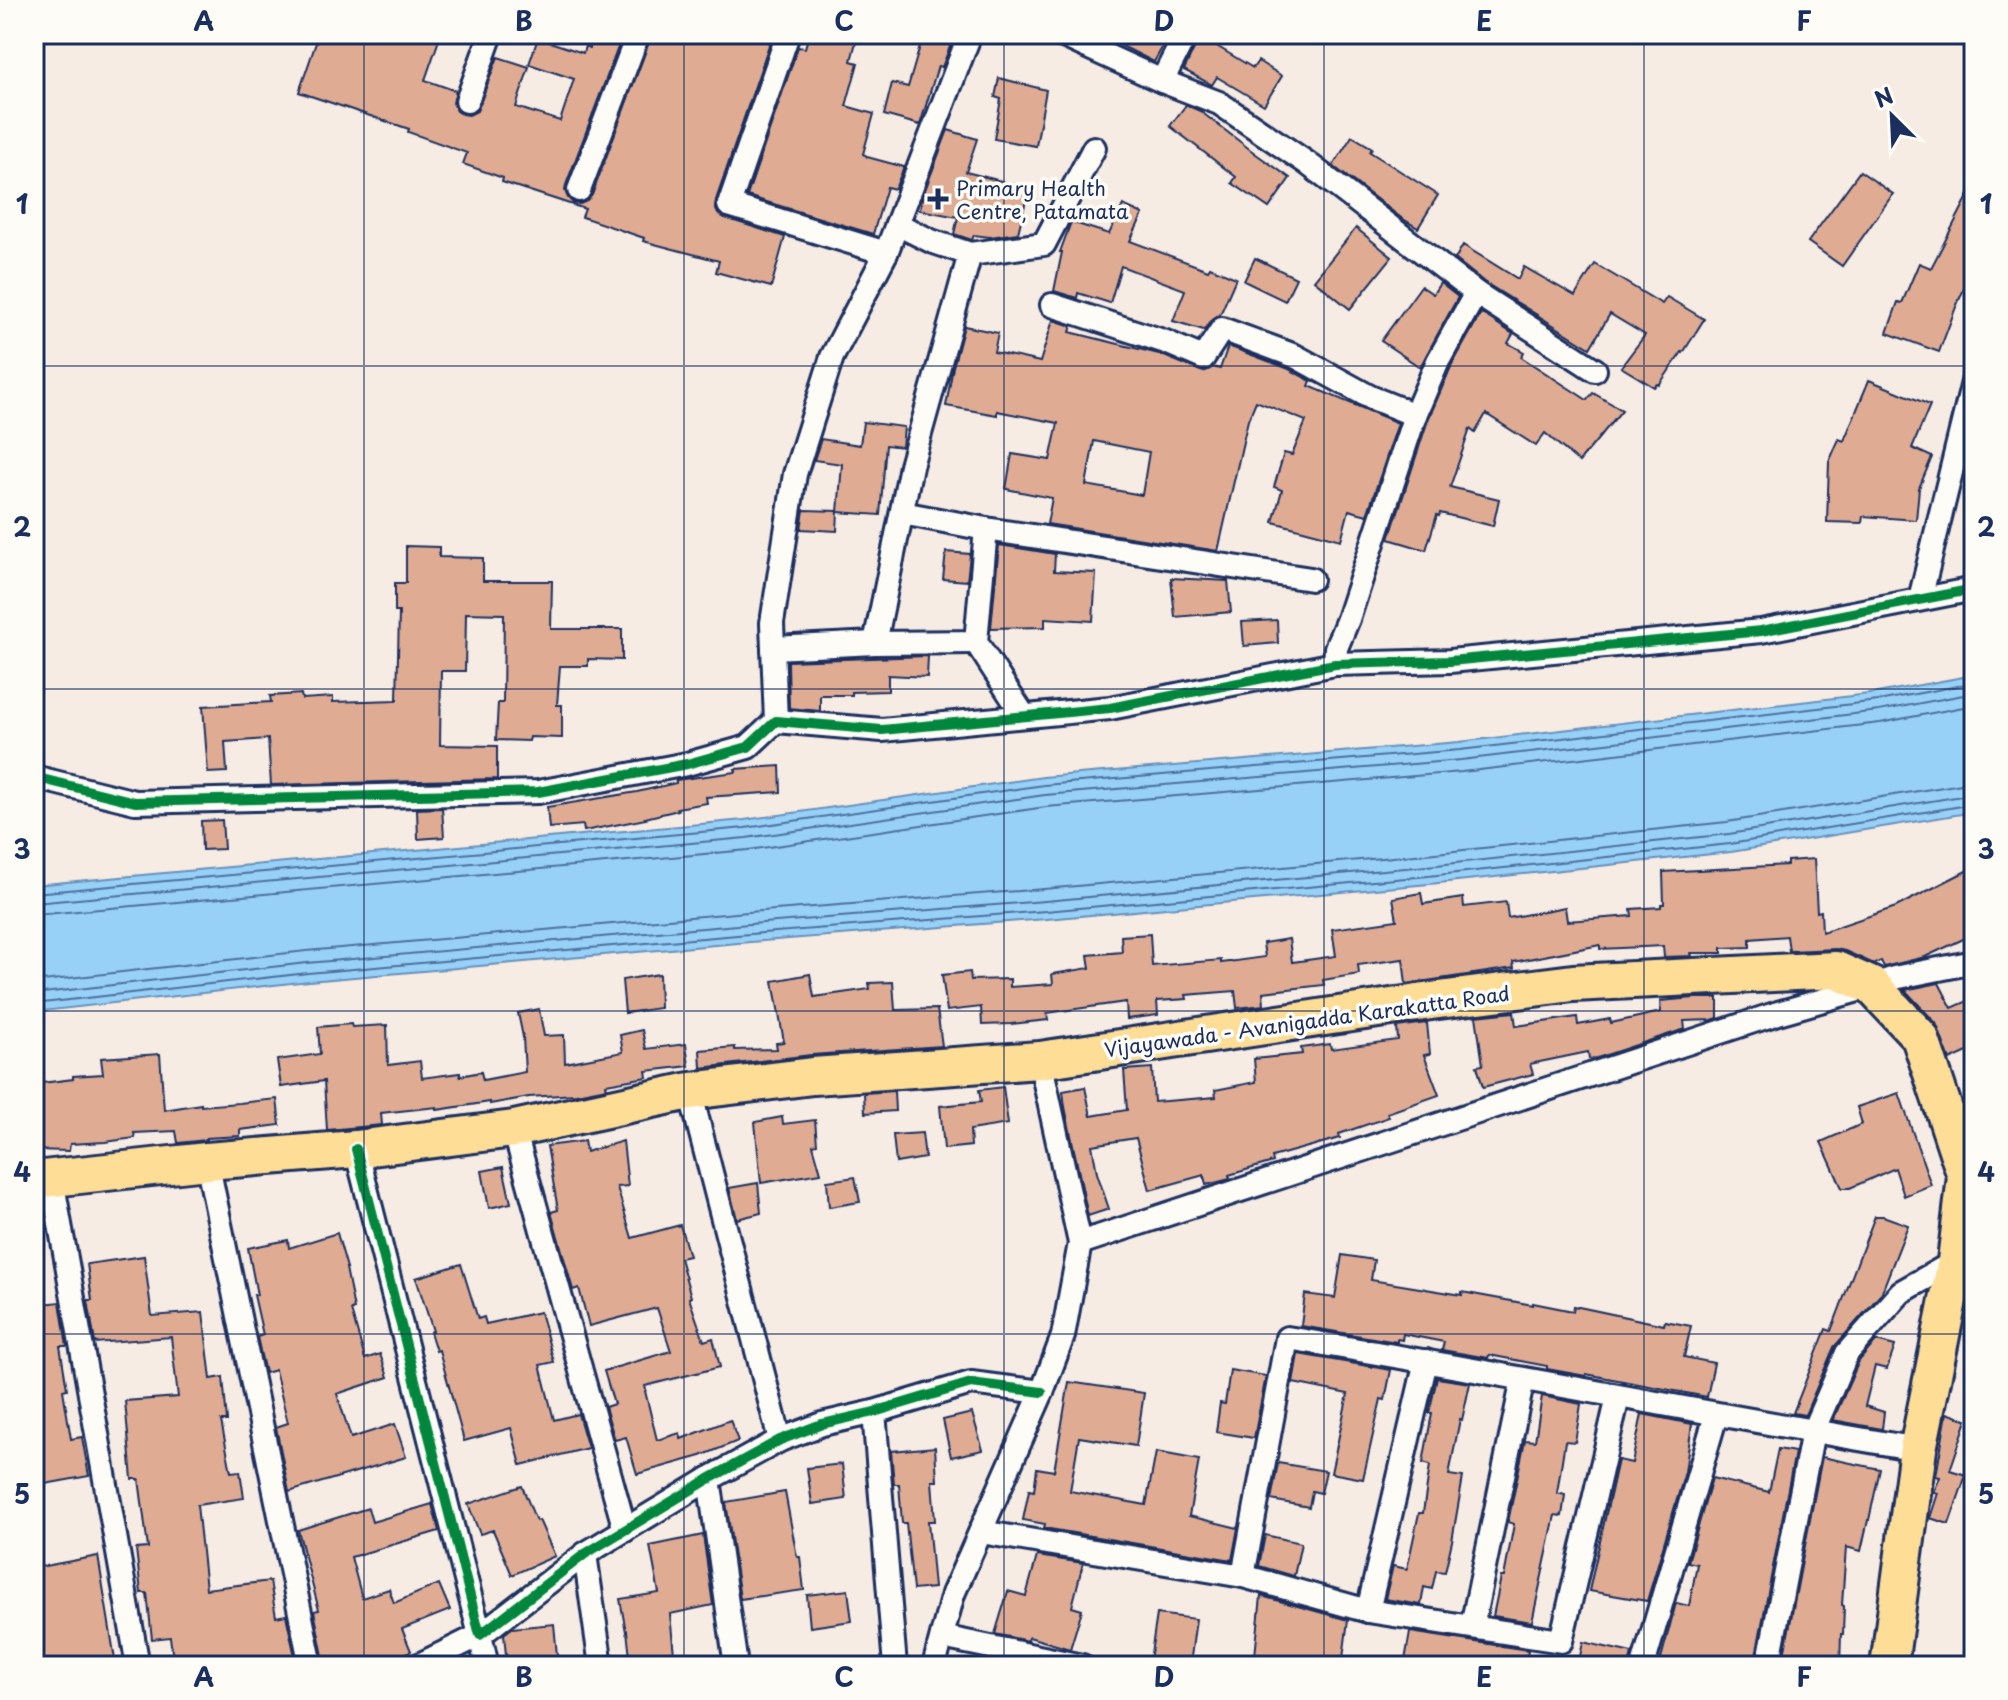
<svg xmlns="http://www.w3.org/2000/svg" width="2008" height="1700" viewBox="0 0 2008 1700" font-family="'Playpen Sans',sans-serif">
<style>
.water{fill:#98d1f8;stroke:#6690ba;stroke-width:2}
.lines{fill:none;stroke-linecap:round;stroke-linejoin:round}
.shore{stroke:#4d709c;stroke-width:2}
.building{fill:#dfac93;stroke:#1b2f5e;stroke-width:2;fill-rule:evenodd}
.street-casing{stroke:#1b2f5e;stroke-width:28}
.primary-casing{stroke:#1b2f5e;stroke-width:42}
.street{stroke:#fdfcf7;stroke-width:22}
.primary{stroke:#fedd96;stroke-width:36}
.cycleway-casing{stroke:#fdfcf7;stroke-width:15}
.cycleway{stroke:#00873e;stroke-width:10}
.grid{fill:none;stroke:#1b2f5e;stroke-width:2;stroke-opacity:0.55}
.poi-dot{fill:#1b2f5e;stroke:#fdfcf7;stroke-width:3}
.labels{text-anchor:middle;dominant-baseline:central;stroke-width:7;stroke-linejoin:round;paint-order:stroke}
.poi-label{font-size:20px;fill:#1b2f5e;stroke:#fdfcf7;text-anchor:start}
.street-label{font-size:20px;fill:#1b2f5e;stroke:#fdfcf7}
.neatline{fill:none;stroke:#1b2f5e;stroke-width:3}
.grid-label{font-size:26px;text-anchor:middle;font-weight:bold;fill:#1b2f5e}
</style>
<rect width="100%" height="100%" fill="#f7ece3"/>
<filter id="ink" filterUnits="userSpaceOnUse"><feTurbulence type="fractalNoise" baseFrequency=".0125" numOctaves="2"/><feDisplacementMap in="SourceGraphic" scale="16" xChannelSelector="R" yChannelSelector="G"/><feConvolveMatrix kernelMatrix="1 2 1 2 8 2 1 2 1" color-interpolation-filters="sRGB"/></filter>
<g filter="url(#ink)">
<polygon class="water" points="1974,675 1974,812 1731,852 1429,884 1047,919 738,943 309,981 34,1012 34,885 744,820 1043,777 1459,742 1877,693"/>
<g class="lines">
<g class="shore">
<polyline points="34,893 745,828 1044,785 1460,750 1878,701 1974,683"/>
<polyline points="34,903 746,838 1045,795 1461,760 1879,711 1974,693"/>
<polyline points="34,915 748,850 1046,807 1462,772 1880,723 1974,705"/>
<polyline points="34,982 306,951 736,913 1044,889 1426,854 1727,822 1974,782"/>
<polyline points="34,994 307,963 737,925 1045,901 1427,866 1729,834 1974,794"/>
<polyline points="34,1004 308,973 737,935 1046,911 1428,876 1730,844 1974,804"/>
</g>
</g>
<g class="building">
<polygon points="319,34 441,34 425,80 456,91 453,103 457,111 462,114 469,115 477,111 498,57 529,67 516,107 560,121 574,79 529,64 538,38 583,53 585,46 589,48 591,34 623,34 566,185 565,191 568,198 573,203 580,204 587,201 592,195 652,34 768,34 767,38 771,39 716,200 715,207 718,214 725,218 785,237 771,287 716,272 719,261 643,241 644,238 582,217 585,209 502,182 503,178 463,164 467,153 408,132 409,129 299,92"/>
<polygon points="809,34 858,34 851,61 858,63 846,106 874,114 863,154 867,156 867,157 904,167 895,189 887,187 873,234 747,196 798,47 805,48"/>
<polygon points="1098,34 1170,34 1154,62"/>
<polygon points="923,36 951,44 942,67 938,66 920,125 884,115 892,83 908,87"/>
<polygon points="1200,36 1253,68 1258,61 1282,76 1264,105 1217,77 1212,85 1184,70"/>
<polygon points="999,78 1046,90 1036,146 994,139 1001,99 995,97"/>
<polygon points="1186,105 1200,111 1256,154 1290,178 1269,208 1232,183 1236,177 1170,126"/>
<polygon points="948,130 977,139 966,172 1029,188 1018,233 990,237 974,235 972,240 954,234 958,217 920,210 922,198"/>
<polygon points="1352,136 1372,148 1370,152 1438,195 1418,228 1400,217 1333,166"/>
<polygon points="1860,171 1893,194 1842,266 1808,242"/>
<polygon points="1974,185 1974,266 1956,307 1939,352 1887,333 1898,302 1902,303 1919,263 1931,268"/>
<polygon points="1123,205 1143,214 1130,241 1208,270 1210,267 1236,278 1220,315 1214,317 1204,330 1173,321 1185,290 1121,266 1110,303 1078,293 1077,298 1054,291 1062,252 1060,252 1071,222 1109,234"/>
<polygon points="1356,228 1392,257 1350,309 1314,280"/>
<polygon points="1463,245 1518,279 1524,267 1575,296 1595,264 1662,304 1667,297 1704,319 1683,353 1682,352 1659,385 1657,384 1654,387 1621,367 1645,335 1610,314 1590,348 1484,282 1455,259"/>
<polygon points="1255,258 1296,278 1285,301 1244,281"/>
<polygon points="1440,283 1458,297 1420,367 1381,341 1421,286 1433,294"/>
<polygon points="1481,313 1513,334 1508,343 1524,352 1521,357 1587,400 1593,393 1622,410 1579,462 1545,433 1536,446 1486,414 1475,433 1470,429 1450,487 1499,499 1493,526 1440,513 1439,516 1437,515 1426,550 1389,539 1428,420 1451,367"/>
<path d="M1053 320 1072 326 1070 332 1159 354 1203 372 1213 367 1220 369 1228 346 1289 369 1311 381 1309 386 1398 423 1367 515 1349 510 1341 540 1273 522 1282 490 1274 487 1284 453 1292 455 1306 421 1256 401 1248 420 1218 551 1047 524 1052 498 1006 489 1012 454 1050 460 1058 423 997 411V415L946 406 953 367 964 326 998 333 994 352 1040 362ZM1094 441 1149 452 1142 495 1086 485Z"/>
<polygon points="1869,380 1930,405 1912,448 1932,457 1919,488 1916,520 1863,516 1862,523 1827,522 1829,462 1839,439 1844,441"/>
<polygon points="863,422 904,427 902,447 886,445 880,515 838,512 842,464 814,460 821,439 860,445"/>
<polygon points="804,510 838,511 837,531 801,529"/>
<polygon points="999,545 1055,554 1054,571 1096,573 1093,621 1045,618 1045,627 991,628"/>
<polygon points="406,546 439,547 439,557 483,558 483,581 552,581 551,629 622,629 622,660 588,659 588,666 560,666 557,705 562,705 562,738 530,737 529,741 496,740 498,703 503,703 504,614 466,613 465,671 441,671 440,745 497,746 497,779 271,785 268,739 225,742 227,772 208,773 203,706 271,702 270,696 301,694 302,699 333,697 333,702 397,700 399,612 395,612 395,583 406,583"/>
<polygon points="946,552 970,554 967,581 943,579"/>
<polygon points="1171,578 1228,581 1231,612 1175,617"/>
<polygon points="1277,620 1278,643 1244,646 1242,622"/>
<polygon points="928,656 927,677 888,675 888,691 852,692 852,695 820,695 820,711 789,708 788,661"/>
<polygon points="780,766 781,792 706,797 707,803 677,808 678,810 645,818 646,819 584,831 583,825 549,828 547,807 637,792 676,783 676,780 736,772 735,769"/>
<polygon points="442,808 444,837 418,839 417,809"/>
<polygon points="222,820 224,849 202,850 201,821"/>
<polygon points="1814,859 1817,912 1821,911 1822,932 1896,907 1974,867 1974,934 1925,957 1884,967 1881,961 1874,964 1845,951 1836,949 1789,951 1787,936 1750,939 1750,947 1722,948 1722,953 1691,953 1692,956 1664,957 1663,946 1600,949 1600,945 1513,962 1514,968 1406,984 1403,959 1358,965 1359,974 1323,980 1324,985 1263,992 1264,1005 1237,1008 1235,991 1186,995 1187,999 1157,1001 1158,1015 1127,1019 1126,1002 1047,1013 1048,1020 1011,1024 982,1025 981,1007 947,1011 942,975 970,972 971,980 1010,979 1010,987 1053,984 1052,974 1090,968 1088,955 1122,952 1121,936 1150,934 1152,966 1221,960 1221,963 1265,957 1263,943 1289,939 1292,962 1336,956 1332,929 1397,920 1393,898 1421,893 1423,904 1463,898 1464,907 1506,902 1508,918 1565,907 1567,921 1632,916 1631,909 1661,907 1661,904 1664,904 1663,872 1787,865 1787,861"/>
<polygon points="659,974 660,1008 625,1013 622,980"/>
<polygon points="810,974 814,997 870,989 869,983 893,982 895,1010 937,1009 942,1046 811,1055 701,1068 700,1050 735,1047 735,1050 777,1049 776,1043 784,1042 773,981"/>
<polygon points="1939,983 1952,1008 1970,1000 1974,1012 1974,1049 1950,1060 1936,1023 1905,990"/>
<polygon points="1695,998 1718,998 1718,1018 1712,1020 1684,1021 1685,1029 1597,1058 1589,1059 1588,1052 1530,1064 1533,1074 1483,1087 1477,1066 1483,1065 1476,1016 1514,1012 1516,1026 1577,1017 1578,1025 1610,1019 1611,1023 1661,1012 1660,1001"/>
<polygon points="539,1009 544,1036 564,1035 565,1063 623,1052 620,1035 642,1030 646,1049 686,1044 689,1066 646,1071 647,1077 606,1084 607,1088 576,1094 529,1097 490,1104 490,1102 437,1110 437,1107 390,1112 381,1113 382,1125 327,1130 324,1081 281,1087 277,1060 320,1054 318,1027 351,1024 352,1027 387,1025 388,1065 420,1061 422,1078 460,1073 460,1076 481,1072 483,1080 525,1072 523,1037 518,1013"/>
<polygon points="1427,1023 1430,1054 1424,1055 1439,1095 1387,1113 1389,1117 1339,1134 1340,1138 1272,1157 1273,1162 1229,1175 1230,1179 1206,1185 1204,1175 1150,1190 1136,1138 1092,1145 1097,1173 1109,1209 1088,1216 1065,1107 1063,1091 1085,1087 1091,1116 1127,1110 1124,1070 1152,1068 1154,1102 1216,1097 1215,1090 1256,1082 1254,1059 1302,1054 1301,1048 1330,1044 1331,1049 1398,1040 1397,1027"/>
<polygon points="160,1054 164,1110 201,1104 201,1106 239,1103 277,1099 280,1125 240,1130 240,1136 206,1138 206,1140 178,1143 176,1131 134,1133 135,1138 105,1142 70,1144 69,1151 34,1150 34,1084 73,1079 73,1076 103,1074 101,1058"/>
<polygon points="1003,1087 1008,1124 970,1130 971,1146 944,1149 940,1106 981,1102 979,1090"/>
<polygon points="894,1091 895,1111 865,1113 864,1093"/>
<polygon points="1899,1093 1931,1185 1904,1196 1895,1168 1850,1188 1842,1188 1821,1142 1862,1124 1857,1107"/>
<polygon points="782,1117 783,1124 815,1120 817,1144 813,1145 821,1173 761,1183 755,1122"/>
<polygon points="922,1133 925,1158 896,1163 893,1135"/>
<polygon points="584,1141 586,1152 623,1141 628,1186 617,1187 632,1238 680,1225 689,1256 680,1258 691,1297 689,1298 704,1341 713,1338 720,1367 645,1386 646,1390 645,1391 657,1440 680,1433 681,1439 730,1420 738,1441 701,1456 637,1474 626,1437 615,1440 605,1407 614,1404 604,1371 671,1351 657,1308 589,1326 579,1288 573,1290 551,1212 558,1210 547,1146"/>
<polygon points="503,1167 511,1203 489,1208 482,1171"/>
<polygon points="855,1177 860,1202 829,1207 827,1181"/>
<polygon points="758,1183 761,1213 737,1219 729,1188"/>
<polygon points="1875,1216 1883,1216 1908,1225 1881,1294 1834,1347 1805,1415 1793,1413 1826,1329 1831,1331"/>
<polygon points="337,1233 347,1268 346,1268 354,1309 351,1310 365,1359 380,1354 388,1377 337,1394 351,1438 395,1424 406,1457 289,1492 276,1427 288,1423 275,1370 265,1373 257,1337 263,1335 254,1295 257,1295 248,1248 288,1240 289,1248"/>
<polygon points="1342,1255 1374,1260 1371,1280 1462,1295 1462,1292 1533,1305 1533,1303 1573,1311 1574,1306 1664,1325 1665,1321 1691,1326 1684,1357 1714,1363 1707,1397 1586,1374 1586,1376 1547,1369 1547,1366 1489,1355 1488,1358 1442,1350 1444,1342 1403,1334 1402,1340 1397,1339 1397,1342 1301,1326 1305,1294 1335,1298"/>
<polygon points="144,1256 152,1316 203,1312 211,1379 223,1377 227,1421 221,1421 231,1472 240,1471 244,1498 197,1505 206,1589 270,1581 276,1617 286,1615 297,1666 174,1666 170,1637 152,1639 147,1593 141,1593 136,1549 148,1548 139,1479 132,1479 125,1401 178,1397 171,1337 95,1343 88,1300 92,1300 87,1264"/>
<polygon points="461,1264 478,1319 484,1317 486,1324 540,1312 554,1362 540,1365 554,1420 578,1414 588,1448 521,1465 511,1428 464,1441 439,1350 436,1351 430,1332 433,1331 416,1278"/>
<polygon points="60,1302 67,1346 60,1346 67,1389 63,1390 71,1439 82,1437 89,1476 34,1486 34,1305"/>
<polygon points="1876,1341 1895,1346 1887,1369 1875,1366 1865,1406 1884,1412 1882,1429 1833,1420 1859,1361"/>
<polygon points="1298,1354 1391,1370 1385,1400 1381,1399 1363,1479 1331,1473 1348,1394 1293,1383"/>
<polygon points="1230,1370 1266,1376 1254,1438 1216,1432 1220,1403 1225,1404"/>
<polygon points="1437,1378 1470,1383 1462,1420 1460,1419 1449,1475 1463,1477 1452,1541 1445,1572 1436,1571 1432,1589 1424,1587 1421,1605 1385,1599 1393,1566 1407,1569 1419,1513 1423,1513 1430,1465 1423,1463 1432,1413 1429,1413"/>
<polygon points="1069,1382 1144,1393 1136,1446 1079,1437 1070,1491 1146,1505 1156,1452 1199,1460 1189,1516 1238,1528 1232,1560 1044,1528 1045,1524 1023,1520 1029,1490 1034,1491 1037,1468 1054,1471"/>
<polygon points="1542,1396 1581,1404 1575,1442 1565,1441 1557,1493 1565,1495 1562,1516 1555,1515 1532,1622 1493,1616 1501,1577 1504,1577 1514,1524 1508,1522 1525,1440 1535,1441"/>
<polygon points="972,1413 983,1450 951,1457 943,1420"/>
<polygon points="1947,1413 1967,1420 1950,1470 1966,1475 1949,1524 1930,1518 1938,1493 1934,1492 1940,1477 1936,1476"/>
<polygon points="1642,1414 1692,1424 1685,1472 1647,1601 1589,1591 1618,1460 1632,1463"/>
<polygon points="935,1447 937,1481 932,1481 935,1521 928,1521 934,1588 913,1590 906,1523 902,1523 899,1484 894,1484 891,1451"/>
<polygon points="1778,1449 1795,1452 1754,1666 1659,1666 1676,1603 1689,1606 1697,1564 1688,1562 1712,1478 1769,1492"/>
<polygon points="1822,1457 1880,1469 1869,1520 1868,1520 1861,1551 1846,1547 1842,1605 1844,1606 1843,1634 1841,1634 1840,1666 1782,1666"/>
<polygon points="1278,1463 1326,1471 1321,1493 1312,1491 1309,1507 1271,1500"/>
<polygon points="842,1464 846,1499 812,1504 807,1468"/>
<polygon points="522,1486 536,1521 539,1520 555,1556 512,1575 493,1530 480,1534 468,1504"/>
<polygon points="785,1492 797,1557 800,1557 804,1590 740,1599 726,1502"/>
<polygon points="432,1504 439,1531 351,1557 362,1598 389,1589 394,1603 439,1584 450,1610 402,1629 411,1651 383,1663 381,1657 360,1666 325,1666 314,1611 319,1610 298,1530 368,1508 372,1522"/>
<polygon points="703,1535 713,1605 670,1614 675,1664 631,1666 627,1631 626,1632 620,1599 659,1593 650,1546"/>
<polygon points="1265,1535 1301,1543 1294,1576 1259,1566"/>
<polygon points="98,1556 116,1666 34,1666 34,1568"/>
<polygon points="1037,1556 1083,1563 1072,1607 1082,1610 1070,1649 1029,1637 1028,1641 995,1634 1008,1591 1026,1596"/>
<polygon points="848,1590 852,1621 810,1627 807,1595"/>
<polygon points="1261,1596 1348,1620 1342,1666 1254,1666"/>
<polygon points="1157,1614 1196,1619 1190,1665 1150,1660"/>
<polygon points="554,1624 558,1666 507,1666 504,1634 512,1628"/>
<polygon points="1410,1632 1528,1650 1526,1666 1404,1666"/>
<polygon points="1583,1642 1632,1653 1629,1666 1578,1666"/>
</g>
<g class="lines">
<defs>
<g id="street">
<polyline points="788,34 729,205 886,253"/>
<polyline points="1059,34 1162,81 1219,103 1307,163 1476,293 1595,370"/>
<polyline points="1162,81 1186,34"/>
<polyline points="467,101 491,34"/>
<polyline points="579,190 638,34"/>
<polyline points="897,224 931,241 970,254 1044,244 1094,148"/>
<polyline points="1052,305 1166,342 1203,358 1222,329 1295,356 1370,397 1415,415"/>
<polyline points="902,513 986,529 1311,579"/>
<polyline points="1920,599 1974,378"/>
<polyline points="976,642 1024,716"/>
<polyline points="875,643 911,466 970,254"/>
<polyline points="773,648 875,643 976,642 986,529"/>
<polyline points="1335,664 1336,648 1348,619 1415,415 1438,361 1476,293"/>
<polyline points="776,721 772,623 795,474 832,357 886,253 970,34"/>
<polyline points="34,777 135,802 538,792 687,764 748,747 776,721 882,730 1110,708 1335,664 1450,661 1761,631 1974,589"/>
<polyline points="690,1091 780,1440"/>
<polyline points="514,1129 625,1530"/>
<polyline points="356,1149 480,1635 585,1554 709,1479 780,1440 822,1424 874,1412 971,1383 1042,1392"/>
<polyline points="207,1161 311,1666"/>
<polyline points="52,1179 138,1666"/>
<polyline points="1080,1243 1778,1013 1872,986 1894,978 1974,962"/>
<polyline points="874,1412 895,1666"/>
<polyline points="709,1479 736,1666"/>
<polyline points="981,1532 1243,1576 1368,1611 1561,1641 1618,1397"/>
<polyline points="585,1554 601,1666"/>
<path d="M1243 1576 1287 1338C1498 1372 1707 1414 1918 1449"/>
<polyline points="1368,1611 1426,1361"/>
<polyline points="1472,1626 1523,1379"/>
<polyline points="942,1637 1082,1666"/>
<polyline points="417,1666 480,1635 487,1666"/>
<polyline points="934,1666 953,1594 1042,1392 1063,1336 1080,1243 1040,1060"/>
<polyline points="1643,1666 1716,1415"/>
<polyline points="1768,1666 1813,1431 1847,1353 1901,1292 1956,1261"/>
</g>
<polyline id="primary" points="34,1180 207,1161 356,1149 514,1129 690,1091 813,1076 1040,1060 1431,1001 1573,983 1836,970 1872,986 1920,1037 1966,1176 1956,1261 1918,1449 1889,1666"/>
</defs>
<use href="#street" class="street-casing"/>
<use href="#primary" class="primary-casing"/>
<use href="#street" class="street"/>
<use href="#primary" class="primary"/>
<defs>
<g id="cycleway">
<polyline points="34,777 135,802 538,792 687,764 748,747 776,721 882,730 1110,708 1335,664 1450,661 1761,631 1974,589"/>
<polyline points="356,1149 480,1635 585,1554 709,1479 780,1440 822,1424 874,1412 971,1383 1042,1392"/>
</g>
</defs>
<use href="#cycleway" class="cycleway-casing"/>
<use href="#cycleway" class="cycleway"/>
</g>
</g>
<path class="grid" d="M364 34V1666M684 34V1666M1004 34V1666M1324 34V1666M1644 34V1666M34 366H1974M34 689H1974M34 1011H1974M34 1334H1974"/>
<path class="poi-dot" d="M934 187h8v8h8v8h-8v8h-8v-8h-8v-8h8z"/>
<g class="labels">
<g class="poi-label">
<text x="956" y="188">Primary Health<tspan x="956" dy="23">Centre, Patamata</tspan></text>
</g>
<g class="street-label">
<text transform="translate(1307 1021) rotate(-8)">Vijayawada - Avanigadda Karakatta Road</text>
</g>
</g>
<rect width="2008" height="1700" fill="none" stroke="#fdfcf7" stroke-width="88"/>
<g transform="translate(1892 116) rotate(336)" stroke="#fdfcf7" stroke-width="6" paint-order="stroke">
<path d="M0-6L14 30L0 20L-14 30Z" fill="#1b2f5e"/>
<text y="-12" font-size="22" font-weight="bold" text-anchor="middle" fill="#1b2f5e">N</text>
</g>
<rect x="44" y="44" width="1920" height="1612" class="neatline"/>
<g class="grid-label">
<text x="204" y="31">A</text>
<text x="524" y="31">B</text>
<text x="844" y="31">C</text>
<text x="1164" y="31">D</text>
<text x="1484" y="31">E</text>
<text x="1804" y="31">F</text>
<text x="22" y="214">1</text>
<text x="1986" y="214">1</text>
<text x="22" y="537">2</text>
<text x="1986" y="537">2</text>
<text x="22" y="859">3</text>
<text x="1986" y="859">3</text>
<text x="22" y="1182">4</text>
<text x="1986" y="1182">4</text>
<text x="22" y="1504">5</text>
<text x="1986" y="1504">5</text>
<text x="204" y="1687">A</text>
<text x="524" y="1687">B</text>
<text x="844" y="1687">C</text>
<text x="1164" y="1687">D</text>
<text x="1484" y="1687">E</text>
<text x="1804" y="1687">F</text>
</g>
</svg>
